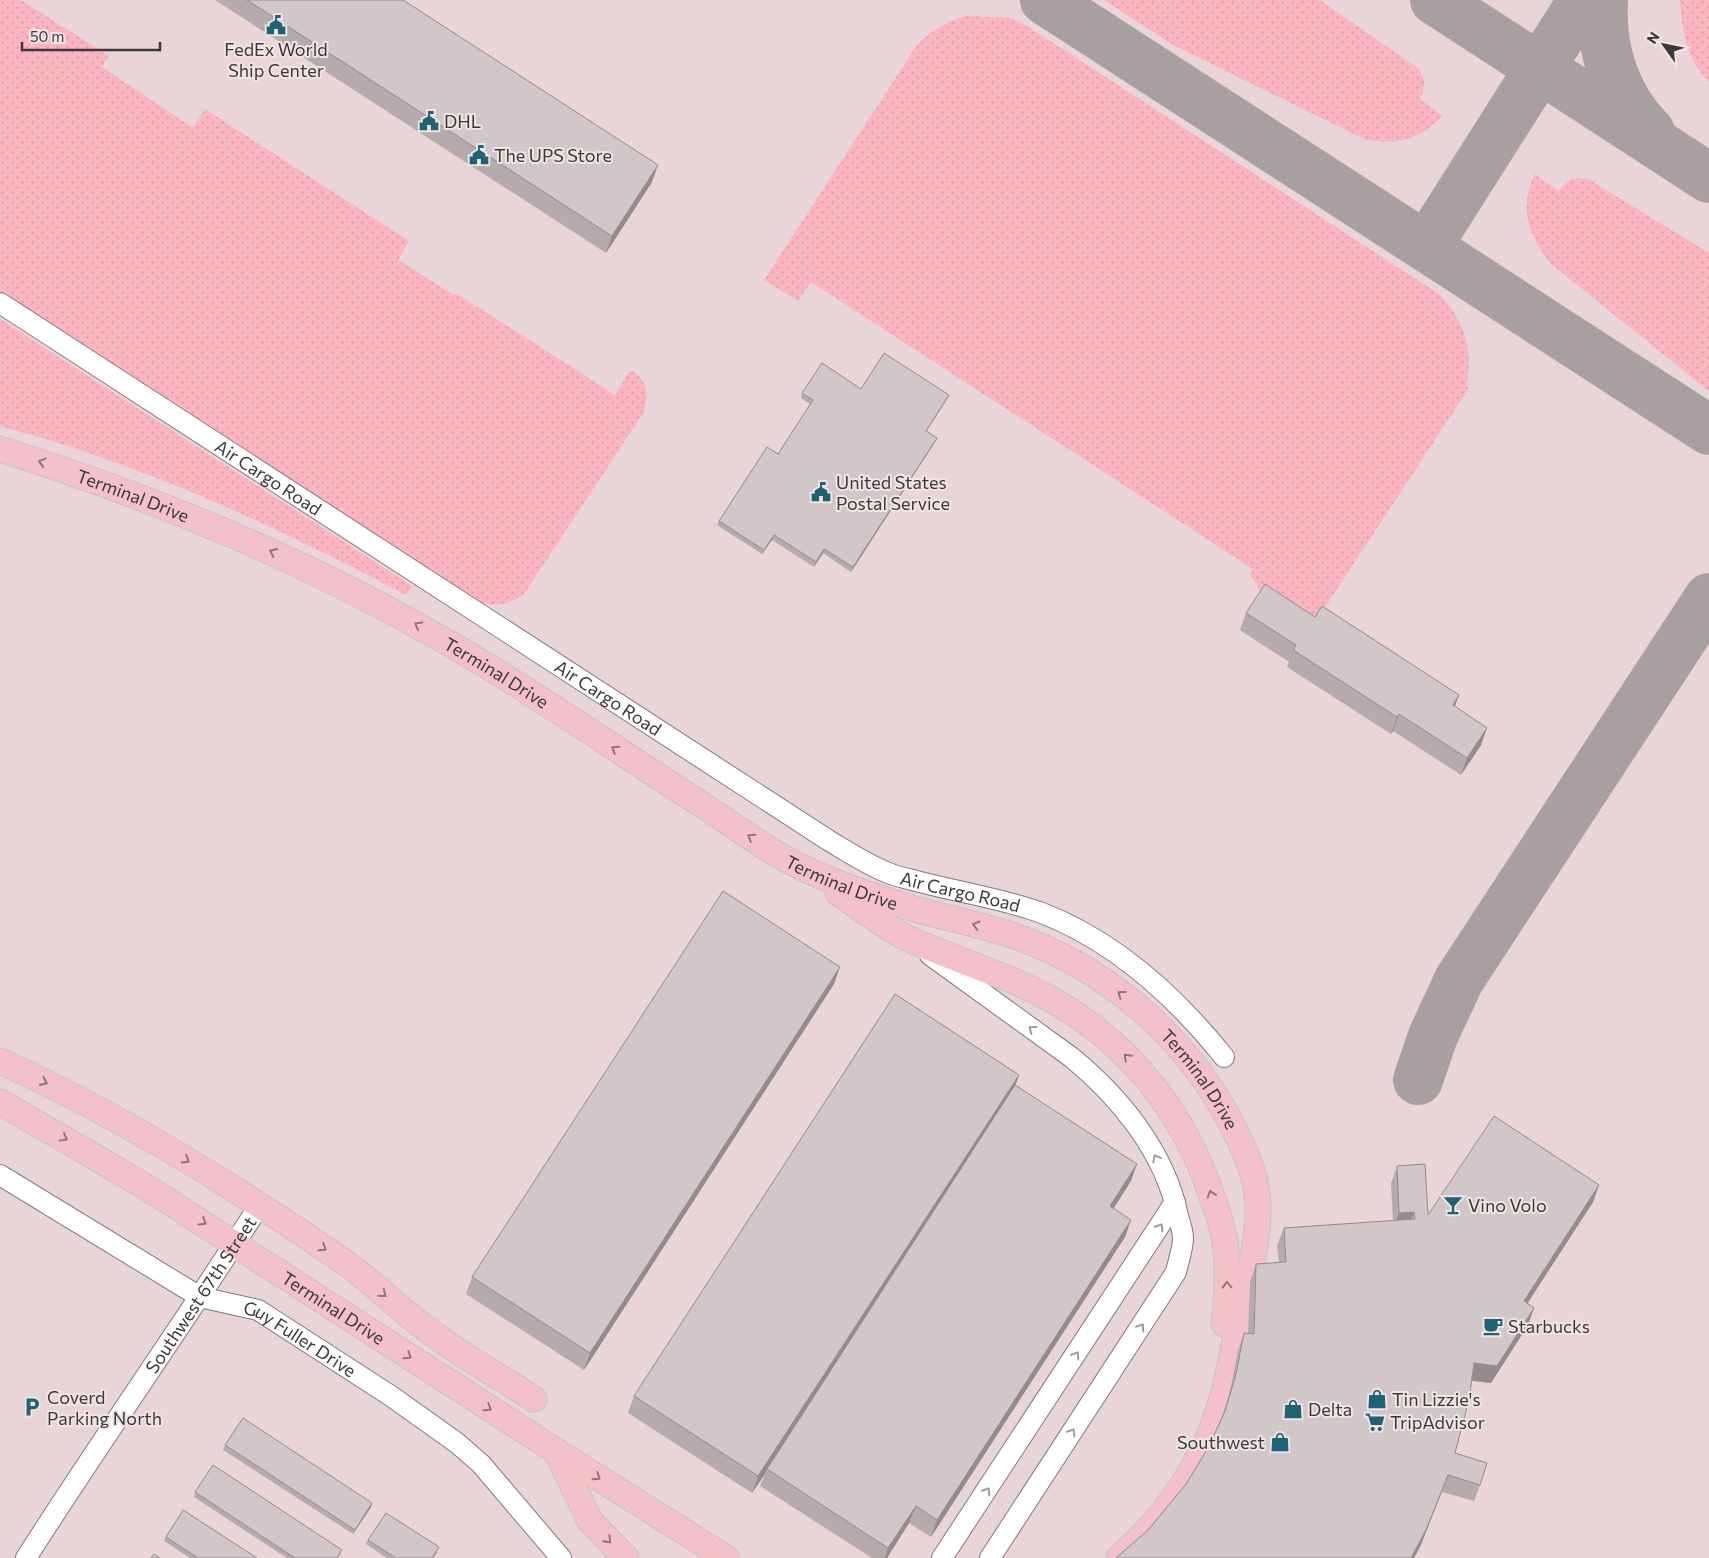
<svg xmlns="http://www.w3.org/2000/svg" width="1709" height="1558" viewBox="0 0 1709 1558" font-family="Commissioner,sans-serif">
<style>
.built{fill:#e9d5d8}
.grass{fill:url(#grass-dots)}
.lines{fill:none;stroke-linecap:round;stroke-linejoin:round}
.taxiway{stroke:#a8a0a0;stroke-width:50}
.minor-casing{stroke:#83787a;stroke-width:22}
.major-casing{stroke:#c5c3c4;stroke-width:27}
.minor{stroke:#fff;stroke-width:20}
.major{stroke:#f4c1ca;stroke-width:25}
.wall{fill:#b5abac}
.shaded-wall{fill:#938b8c}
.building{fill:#d2c7c8;stroke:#938b8c}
.oneway{stroke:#8f767a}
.oneway2{stroke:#9e9c9c}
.labels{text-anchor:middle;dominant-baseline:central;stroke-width:4;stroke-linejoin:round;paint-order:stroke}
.poi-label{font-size:18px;fill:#3d3839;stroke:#f0e4e5;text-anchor:start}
.street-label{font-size:18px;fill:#3d3839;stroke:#f0e4e5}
</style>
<defs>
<pattern id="grass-dots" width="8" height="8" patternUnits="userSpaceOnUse" patternTransform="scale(1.25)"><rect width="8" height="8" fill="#fab5bf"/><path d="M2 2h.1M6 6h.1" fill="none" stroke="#d79ca5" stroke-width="1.8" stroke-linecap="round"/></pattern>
</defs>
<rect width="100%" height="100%" fill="#f0e4e5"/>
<rect class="built" x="0" y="0" width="1709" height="1558"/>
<g class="grass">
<path d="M0 0H21L109 56 102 67 193 128 205 109 409 241 398 260 454 295 456 293 615 395 629 372 633 371C649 383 649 397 642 415L524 594C508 606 492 608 475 600L0 292Z"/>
<path d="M1104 0H1320L1416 67C1426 77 1426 87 1420 99L1443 116C1418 140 1400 145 1366 140L1173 45Z"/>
<path d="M1680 0H1709V82C1686 58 1682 32 1680 0Z"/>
<path d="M967 16 1011 18 1029 27 1439 294C1464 319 1474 351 1466 386L1469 388 1309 632 1268 603 1250 575 1253 569 811 282 798 301 764 280 917 45C931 31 947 21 967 16Z"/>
<path d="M1535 174 1558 191C1568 180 1573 176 1588 179L1709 253V391L1551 264C1529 237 1518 207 1535 174Z"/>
<path d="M0 319 412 586 406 595C276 526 142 464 0 426Z"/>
</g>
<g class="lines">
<g class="taxiway">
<polyline points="1045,0 1709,430"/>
<polyline points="1435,0 1709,178"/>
<path d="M1603 0C1600 49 1615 97 1650 132"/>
<polyline points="1427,246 1583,0"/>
<polyline points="1418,1080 1433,1036 1459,980 1709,598"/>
</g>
<defs>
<g id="minor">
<path id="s1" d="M0 303 828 840C848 852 869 866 891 874 902 878 914 880 924 883 963 893 1004 899 1042 913 1114 941 1176 997 1224 1057"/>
<path d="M930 955 1071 1057C1120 1097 1165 1152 1178 1216 1180 1223 1183 1231 1183 1238 1183 1249 1178 1262 1176 1272L990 1558"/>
<path id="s2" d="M0 1175 200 1297 258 1310 391 1396 457 1443 481 1464 561 1558"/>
<path id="s3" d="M26 1558C102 1439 183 1324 259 1206"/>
<polyline points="942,1558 1175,1202"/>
</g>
<g id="major">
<path id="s4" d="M0 449C171 503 325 569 479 661 555 707 629 758 704 806 733 825 762 847 793 863 829 882 878 898 918 910 954 920 993 927 1028 941 1117 976 1193 1045 1235 1131 1245 1151 1254 1171 1257 1193 1262 1234 1248 1277 1240 1316 1232 1355 1225 1399 1209 1436 1188 1483 1157 1525 1119 1558"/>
<path d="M838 893C860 907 883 926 907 938 956 961 1009 975 1056 1002 1130 1045 1184 1113 1211 1194 1217 1209 1222 1225 1225 1241 1229 1268 1227 1297 1224 1324"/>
<path d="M0 1061C121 1116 234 1186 343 1261 370 1280 394 1304 420 1324 455 1352 496 1374 534 1399"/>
<path id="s5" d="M0 1102 143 1185 556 1451 726 1558"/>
<polyline points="556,1451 590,1521 626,1558"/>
</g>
</defs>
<use href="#minor" class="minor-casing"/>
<use href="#major" class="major-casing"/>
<use href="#minor" class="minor"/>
<use href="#major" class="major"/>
</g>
<g class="wall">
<polygon points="215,0 403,0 652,182 606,253"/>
<polygon points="861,389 949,395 947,399 926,431 935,442 851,572 823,553 814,567 772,540 762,554 717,525 719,521 778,454 810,404 801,398 802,393"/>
<polygon points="1246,613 1455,707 1481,745 1461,775 1393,731 1391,734 1287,667 1289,662 1240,630"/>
<polygon points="834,984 584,1370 466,1294 472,1277"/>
<polygon points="1019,1075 1015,1086 1131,1181 1114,1208 1125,1237 931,1537 909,1523 887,1558 872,1558 760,1486 765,1474 752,1493 628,1413 634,1396"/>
<polygon points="1397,1166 1428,1215 1599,1185 1593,1202 1527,1303 1528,1325 1491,1383 1472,1381 1455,1453 1480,1485 1474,1501 1442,1492 1420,1547 1148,1530 1186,1484 1208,1448 1222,1417 1230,1391 1238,1350 1244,1333 1248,1334 1250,1281 1256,1264 1279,1263 1277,1245 1284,1228 1393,1221 1391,1183"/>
<polygon points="225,1445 371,1507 353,1534 223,1450"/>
<polygon points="195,1492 341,1554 338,1558 287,1558 194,1497"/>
<polygon points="166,1537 257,1558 190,1558 164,1541"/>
<polygon points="368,1540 438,1552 433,1558 387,1558 366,1544"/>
</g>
<g class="shaded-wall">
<polygon points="658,165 652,182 606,253 612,236"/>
<polygon points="949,395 947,399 924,435 926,431"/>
<polygon points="937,438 935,442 851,572 853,567"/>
<polygon points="774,535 772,540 762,554 764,550"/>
<polygon points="824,549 823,553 814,567 816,562"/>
<polygon points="1459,695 1453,712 1453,705"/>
<polygon points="1399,714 1393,731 1391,734 1397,717"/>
<polygon points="1487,728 1481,745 1461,775 1467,758"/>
<polygon points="840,967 834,984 584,1370 590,1353"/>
<polygon points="1019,1075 1013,1092 767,1469 765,1474 752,1493 758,1476"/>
<polygon points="1137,1164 1131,1181 1104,1223 1110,1206"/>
<polygon points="1599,1185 1593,1202 1518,1318 1524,1301"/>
<polygon points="1414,1212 1408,1229 1393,1230 1399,1213"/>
<polygon points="1131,1220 1125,1237 931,1537 937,1520"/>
<polygon points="1534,1308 1528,1325 1491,1383 1468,1380 1474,1363"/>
<polygon points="1448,1475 1420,1547 1414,1558 1411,1558"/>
<polygon points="372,1503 371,1507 353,1534 355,1530"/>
<polygon points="916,1506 909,1523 887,1558 885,1558 888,1548"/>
</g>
<g class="building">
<polygon points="247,0 403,0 658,165 612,236"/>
<polygon points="884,353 949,395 926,431 937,438 853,567 824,549 816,562 774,535 764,550 719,521 767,447 778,454 813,400 802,393 822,363 861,389"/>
<polygon points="1265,584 1315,617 1322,606 1459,695 1453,705 1487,728 1467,758 1399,714 1397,717 1293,650 1296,645 1246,613"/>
<polygon points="723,891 840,967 590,1353 472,1277"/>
<polygon points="895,994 1019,1075 758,1476 634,1396"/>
<polygon points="1015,1085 1137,1164 1110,1206 1131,1220 937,1520 916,1506 888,1548 767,1469"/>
<polygon points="1494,1116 1599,1185 1524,1301 1534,1308 1497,1366 1474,1363 1469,1400 1455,1453 1487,1463 1480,1485 1448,1475 1426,1530 1411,1558 1116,1558 1148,1530 1186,1484 1208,1448 1225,1411 1236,1374 1244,1333 1254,1334 1256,1264 1286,1262 1284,1228 1415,1219 1414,1212 1399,1213 1397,1166 1425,1164 1428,1215"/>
<polygon points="243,1418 372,1503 355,1530 225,1445"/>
<polygon points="213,1465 342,1550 337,1558 295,1558 195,1492"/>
<polygon points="183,1510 257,1558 198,1558 166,1537"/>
<polygon points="386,1513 439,1547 432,1558 396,1558 368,1540"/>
<polygon points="154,1554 160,1558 151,1558"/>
</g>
<defs><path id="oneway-chevron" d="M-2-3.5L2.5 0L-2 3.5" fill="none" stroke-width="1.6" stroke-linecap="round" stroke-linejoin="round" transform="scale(1.25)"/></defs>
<g class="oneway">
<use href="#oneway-chevron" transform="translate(42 462) rotate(-162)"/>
<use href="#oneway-chevron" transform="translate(273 552) rotate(-156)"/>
<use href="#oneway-chevron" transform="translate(418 625) rotate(-150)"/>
<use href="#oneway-chevron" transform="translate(615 749) rotate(-147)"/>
<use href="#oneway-chevron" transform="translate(751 837) rotate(-147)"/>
<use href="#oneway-chevron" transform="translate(976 925) rotate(-164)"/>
<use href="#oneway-chevron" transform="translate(1121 994) rotate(-144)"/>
<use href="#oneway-chevron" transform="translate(1127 1057) rotate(-135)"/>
<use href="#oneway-chevron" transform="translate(44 1082) rotate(25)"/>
<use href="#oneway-chevron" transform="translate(64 1138) rotate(29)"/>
<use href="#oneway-chevron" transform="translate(186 1160) rotate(32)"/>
<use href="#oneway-chevron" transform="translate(1211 1194) rotate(-109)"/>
<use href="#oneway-chevron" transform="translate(203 1222) rotate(32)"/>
<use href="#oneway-chevron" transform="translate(323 1248) rotate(33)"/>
<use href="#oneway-chevron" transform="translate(1227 1285) rotate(-92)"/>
<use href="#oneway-chevron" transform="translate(383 1294) rotate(39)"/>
<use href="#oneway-chevron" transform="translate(408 1356) rotate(33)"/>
<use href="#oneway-chevron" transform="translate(488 1408) rotate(33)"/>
<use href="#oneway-chevron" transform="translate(597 1477) rotate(33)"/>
<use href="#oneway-chevron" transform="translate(608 1540) rotate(46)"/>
</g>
<g class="oneway2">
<use href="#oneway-chevron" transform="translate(1032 1029) rotate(-144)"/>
<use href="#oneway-chevron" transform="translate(1156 1158) rotate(-118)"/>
<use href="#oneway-chevron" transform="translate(1160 1227) rotate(-58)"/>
<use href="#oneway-chevron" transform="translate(1141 1327) rotate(-57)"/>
<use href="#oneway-chevron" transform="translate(1076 1355) rotate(-57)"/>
<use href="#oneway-chevron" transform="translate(1072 1432) rotate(-57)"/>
<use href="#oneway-chevron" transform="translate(987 1491) rotate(-57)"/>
</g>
<defs>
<symbol id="civic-bare" viewBox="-9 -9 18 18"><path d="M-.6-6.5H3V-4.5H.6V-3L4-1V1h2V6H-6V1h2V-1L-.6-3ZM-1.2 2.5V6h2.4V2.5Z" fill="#1e6274" stroke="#f0e4e5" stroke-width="2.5" paint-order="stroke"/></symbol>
<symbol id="bar-bare" viewBox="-9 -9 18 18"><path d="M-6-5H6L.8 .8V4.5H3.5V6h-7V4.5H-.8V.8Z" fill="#1e6274" stroke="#f0e4e5" stroke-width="2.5" paint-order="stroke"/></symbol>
<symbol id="cafe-bare" viewBox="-9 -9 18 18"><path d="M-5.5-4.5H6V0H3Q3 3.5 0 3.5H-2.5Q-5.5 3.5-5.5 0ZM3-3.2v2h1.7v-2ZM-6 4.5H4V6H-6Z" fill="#1e6274" stroke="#f0e4e5" stroke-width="2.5" paint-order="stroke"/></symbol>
<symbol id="shop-bare" viewBox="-9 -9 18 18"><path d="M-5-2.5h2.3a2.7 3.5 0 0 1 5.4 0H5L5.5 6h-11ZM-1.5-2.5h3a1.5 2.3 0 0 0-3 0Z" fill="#1e6274" stroke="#f0e4e5" stroke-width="2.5" paint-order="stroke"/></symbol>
<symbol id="parking-bare" viewBox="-9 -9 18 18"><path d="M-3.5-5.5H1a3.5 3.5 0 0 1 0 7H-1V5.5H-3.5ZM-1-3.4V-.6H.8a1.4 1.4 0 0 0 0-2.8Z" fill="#1e6274" stroke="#f0e4e5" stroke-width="2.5" paint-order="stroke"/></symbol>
<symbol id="supermarket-bare" viewBox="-9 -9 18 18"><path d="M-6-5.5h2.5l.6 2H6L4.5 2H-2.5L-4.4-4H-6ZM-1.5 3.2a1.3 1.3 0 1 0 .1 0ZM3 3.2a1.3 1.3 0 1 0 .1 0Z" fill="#1e6274" stroke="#f0e4e5" stroke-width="2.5" paint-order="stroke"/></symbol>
</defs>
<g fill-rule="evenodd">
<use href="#civic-bare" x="262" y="11" width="28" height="28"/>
<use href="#civic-bare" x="415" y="107" width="28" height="28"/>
<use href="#civic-bare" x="465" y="141" width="28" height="28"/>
<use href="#civic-bare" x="807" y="478" width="28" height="28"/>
<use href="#bar-bare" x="1439" y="1191" width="28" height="28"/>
<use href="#cafe-bare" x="1479" y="1312" width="28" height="28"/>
<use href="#shop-bare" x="1363" y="1385" width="28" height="28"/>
<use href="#parking-bare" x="18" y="1393" width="28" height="28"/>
<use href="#shop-bare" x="1279" y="1395" width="28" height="28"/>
<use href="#supermarket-bare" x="1361" y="1408" width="28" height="28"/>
<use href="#shop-bare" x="1266" y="1428" width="28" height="28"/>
</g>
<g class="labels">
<g class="poi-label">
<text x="276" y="49" text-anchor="middle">FedEx World<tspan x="276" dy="21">Ship Center</tspan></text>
<text x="444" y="121">DHL</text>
<text x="494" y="155">The UPS Store</text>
<text x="836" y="482">United States<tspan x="836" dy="21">Postal Service</tspan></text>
<text x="1468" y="1205">Vino Volo</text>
<text x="1508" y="1326">Starbucks</text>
<text x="47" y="1397">Coverd<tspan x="47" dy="21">Parking North</tspan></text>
<text x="1392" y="1399">Tin Lizzie's</text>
<text x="1308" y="1409">Delta</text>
<text x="1390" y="1422">TripAdvisor</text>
<text x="1265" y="1442" text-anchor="end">Southwest</text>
</g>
<g class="street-label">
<text stroke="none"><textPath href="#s1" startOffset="320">Air Cargo Road</textPath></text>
<text stroke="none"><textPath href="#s4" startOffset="141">Terminal Drive</textPath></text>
<text stroke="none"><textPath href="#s4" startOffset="546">Terminal Drive</textPath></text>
<text stroke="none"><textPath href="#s1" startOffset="725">Air Cargo Road</textPath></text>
<text stroke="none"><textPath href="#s4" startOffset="951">Terminal Drive</textPath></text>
<text stroke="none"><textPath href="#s1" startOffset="1130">Air Cargo Road</textPath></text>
<text stroke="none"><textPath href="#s4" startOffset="1371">Terminal Drive</textPath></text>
<text stroke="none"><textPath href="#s3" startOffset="316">Southwest 67th Street</textPath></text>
<text stroke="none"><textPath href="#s5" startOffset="392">Terminal Drive</textPath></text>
<text stroke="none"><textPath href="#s2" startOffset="344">Guy Fuller Drive</textPath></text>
</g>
</g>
<g transform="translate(1664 45) rotate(303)" stroke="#f0e4e5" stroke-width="4" paint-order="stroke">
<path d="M0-4L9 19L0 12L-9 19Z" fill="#3d3839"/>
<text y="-8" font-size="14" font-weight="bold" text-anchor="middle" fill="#3d3839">N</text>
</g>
<path d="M22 42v8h138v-8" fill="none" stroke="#3d3839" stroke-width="2.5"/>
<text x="30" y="42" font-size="15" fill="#3d3839" stroke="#f0e4e5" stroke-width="4" paint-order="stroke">50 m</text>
</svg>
